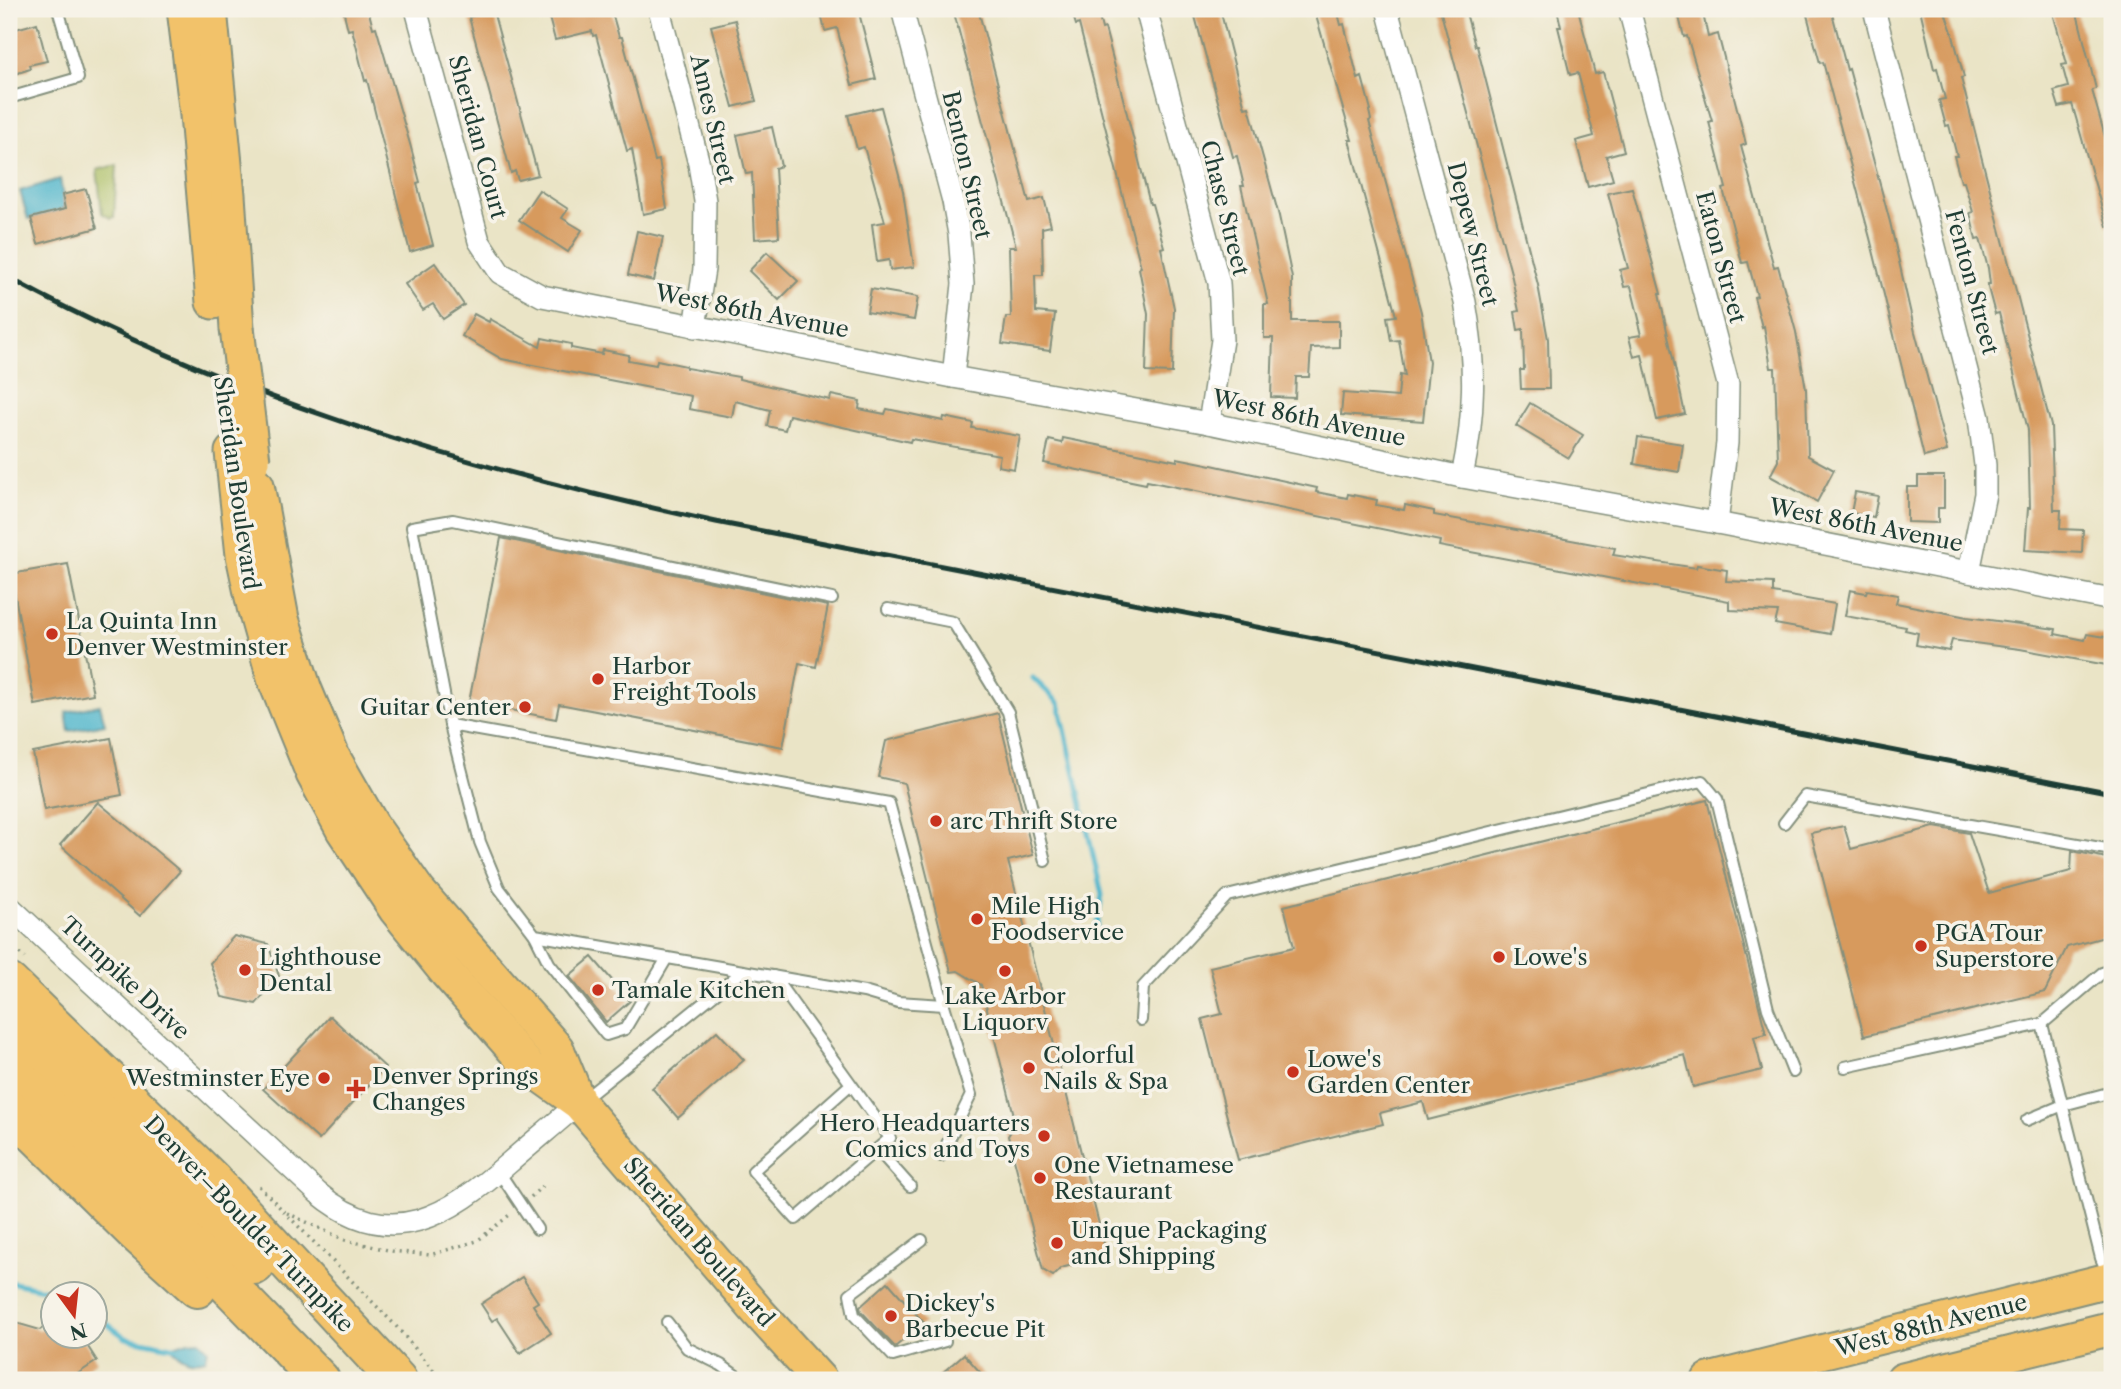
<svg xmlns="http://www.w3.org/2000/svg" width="2121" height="1389" viewBox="0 0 2121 1389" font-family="'Libre Caslon Text',serif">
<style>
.green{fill:#a9bd61;stroke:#647d4a;stroke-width:2}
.water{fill:#4eb5cc;stroke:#367980;stroke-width:2}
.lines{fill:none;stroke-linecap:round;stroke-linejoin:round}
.stream{stroke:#4eb5cc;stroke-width:5}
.building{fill:#d79a5d}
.lane-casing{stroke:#84907d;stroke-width:14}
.street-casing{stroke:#84907d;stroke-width:24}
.primary-casing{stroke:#84907d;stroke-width:37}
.highway-casing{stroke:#84907d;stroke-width:42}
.path{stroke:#84907d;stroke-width:3.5;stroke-dasharray:2 5;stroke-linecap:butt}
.lane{stroke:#fff;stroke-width:10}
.street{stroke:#fff;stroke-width:21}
.primary{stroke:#f2c26a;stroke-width:33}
.highway{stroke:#f2c26a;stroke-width:38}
.rail{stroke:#1f3d34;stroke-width:5}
.primary-bridge-casing{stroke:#84907d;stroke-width:37;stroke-linecap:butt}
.primary-bridge{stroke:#f2c26a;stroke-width:33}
.poi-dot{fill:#c8321e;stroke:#f7f3e8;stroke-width:2.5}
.labels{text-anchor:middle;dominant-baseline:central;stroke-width:7;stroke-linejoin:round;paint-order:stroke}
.street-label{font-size:23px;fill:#1f3d34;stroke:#f7f3e8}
.poi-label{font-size:23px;fill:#1f3d34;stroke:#f7f3e8;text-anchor:start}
</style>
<rect width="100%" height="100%" fill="#f7f3e8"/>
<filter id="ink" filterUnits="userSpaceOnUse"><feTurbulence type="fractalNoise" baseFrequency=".0143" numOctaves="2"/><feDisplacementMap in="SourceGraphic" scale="14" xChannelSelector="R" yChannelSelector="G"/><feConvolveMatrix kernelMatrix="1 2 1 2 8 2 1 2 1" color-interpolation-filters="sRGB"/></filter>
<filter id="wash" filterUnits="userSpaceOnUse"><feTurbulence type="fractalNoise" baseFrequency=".00686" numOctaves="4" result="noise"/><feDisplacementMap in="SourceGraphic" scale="28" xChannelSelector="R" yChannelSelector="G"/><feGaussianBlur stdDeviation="1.57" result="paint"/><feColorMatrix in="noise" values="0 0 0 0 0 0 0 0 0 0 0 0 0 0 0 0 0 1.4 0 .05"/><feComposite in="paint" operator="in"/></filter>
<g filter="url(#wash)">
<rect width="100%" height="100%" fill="#eae4c6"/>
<polygon class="green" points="117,165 114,217 111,218 102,213 97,170"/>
<g class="water">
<polygon points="60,179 65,209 28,219 20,191"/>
<polygon points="100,705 105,724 69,731 66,712"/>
<path d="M200 1340 208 1350 206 1359C191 1363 182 1359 171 1347L188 1341Z"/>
</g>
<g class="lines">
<g class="stream">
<polyline points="1033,678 1059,703 1102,895 1094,938"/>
<polyline points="9,1282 68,1294"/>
<polyline points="94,1314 126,1338 177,1348"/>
</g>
</g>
<g id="blocks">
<g class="building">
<polygon points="343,9 368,9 373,28 376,27 410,144 420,182 417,183 433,245 410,252 367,80 365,81 352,29 348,30"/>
<polygon points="566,9 611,9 619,37 622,37 655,161 659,160 667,209 643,214 632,149 627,151 596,35 593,36 592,31 555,40 548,14"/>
<polygon points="820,9 858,9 876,79 852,85 837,28 825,31"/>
<polygon points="953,9 978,9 1029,202 1044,198 1051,226 1042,228 1043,275 1035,275 1036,312 1055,314 1050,351 1002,344 1006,317 1011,317 1009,247 1016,247"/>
<polygon points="1071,9 1097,9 1102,29 1105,28 1150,204 1152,204 1164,247 1161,248 1174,308 1172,373 1146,372 1148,314 1139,268 1141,267 1079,24 1076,25"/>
<polygon points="1193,9 1220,9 1245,108 1249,107 1279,216 1292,278 1292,321 1339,321 1339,347 1311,348 1309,377 1296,377 1295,398 1271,397 1273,338 1264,338 1264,304 1268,304 1241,186 1244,186 1237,156 1233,157"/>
<polygon points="1314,9 1337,9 1341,25 1344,24 1358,79 1362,77 1371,110 1369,111 1371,120 1369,121 1421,312 1429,362 1423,421 1341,415 1343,393 1398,397 1400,375 1405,376 1399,340 1391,341 1387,317 1396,316 1349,140 1352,140"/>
<polygon points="1440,9 1465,9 1475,46 1477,46 1538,285 1548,339 1549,389 1521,389 1520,370 1524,370 1523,329 1518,330 1515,312 1519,311 1511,273"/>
<polygon points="1557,9 1578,9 1595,74 1603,72 1624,151 1606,156 1613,180 1588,187 1576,141 1594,136 1578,73 1570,75 1558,27 1561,27"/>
<polygon points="1677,9 1702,9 1708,37 1718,34 1746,144 1741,146 1774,267 1778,266 1796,332 1806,389 1808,456 1834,470 1817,502 1770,476 1778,461 1775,368 1771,368 1764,326 1762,327 1754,297 1757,296 1748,262 1742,263 1723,189 1726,188 1709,122 1712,121 1687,36 1684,37"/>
<polygon points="1831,9 1847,70 1849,69 1890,222 1915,332 1947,451 1924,457 1870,238 1823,62 1820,63 1807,15"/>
<polygon points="1920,9 1944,9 1952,32 1964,77 1961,78 2051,426 2054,510 2061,510 2060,529 2083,530 2082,553 2025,550 2028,508 2030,508 2028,430 1999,313 1995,314 1987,284 1990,284 1988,268 1980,239 1976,240 1970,213 1973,212 1964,182 1961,182 1954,156 1957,156 1949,125 1946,126 1939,100 1945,99 1937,68 1934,69"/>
<polygon points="2070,9 2076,9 2096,89 2092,90 2112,162 2112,226 2107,226 2072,104 2059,107 2054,91 2068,87 2062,65 2067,64 2053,13"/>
<polygon points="493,11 538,175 518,180 515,171 511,173 469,17"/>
<polygon points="735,20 756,101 733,107 711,26"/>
<polygon points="37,23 47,61 29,65 30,69 15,74 14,71 9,72 9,31"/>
<polygon points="881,107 903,191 914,267 890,270 889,260 877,262 872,224 885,222 864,147 857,149 848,115"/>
<polygon points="772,127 781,166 775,168 779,237 755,239 752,173 746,174 737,135"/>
<polygon points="1632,188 1661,294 1659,294 1685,414 1657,420 1642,355 1634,357 1629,337 1641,335 1638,323 1640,323 1631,286 1624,287 1620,270 1628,268 1608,193"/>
<polygon points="86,189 97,228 38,244 31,218 65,209 62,195"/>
<polygon points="539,190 568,209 562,218 582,230 568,252 519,220"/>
<polygon points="637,231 663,237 654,281 628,275"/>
<polygon points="767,252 798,281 779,300 749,271"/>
<polygon points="435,263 464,305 443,319 433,304 423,310 405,284"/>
<polygon points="871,289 918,297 914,320 867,312"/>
<polygon points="474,314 489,322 490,319 540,347 542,338 571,344 571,348 602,354 603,350 629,355 628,360 656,365 657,360 686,366 686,368 739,377 739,379 830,400 831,395 860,401 859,409 885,414 887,409 943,421 944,417 973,423 972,428 1020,436 1014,469 998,466 1000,455 911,439 910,442 789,415 785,430 767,426 770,410 735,401 732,417 689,409 691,396 502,359 462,336"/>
<polygon points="1530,403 1583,435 1569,458 1516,426"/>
<polygon points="1638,437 1683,444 1679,472 1634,464"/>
<polygon points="1063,438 1177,461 1177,458 1207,464 1317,488 1316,492 1347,498 1348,494 1377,500 1376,505 1404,510 1405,505 1434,511 1434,515 1615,548 1613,555 1696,568 1697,565 1727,570 1726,581 1773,583 1773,593 1835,604 1830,634 1775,624 1778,612 1729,610 1729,601 1439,546 1440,541 1147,481 1146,484 1044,463 1049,440 1062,443"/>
<polygon points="1918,476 1944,476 1944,508 1938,508 1938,523 1907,522 1907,487 1918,487"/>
<polygon points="1855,492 1878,496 1874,517 1851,513"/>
<polygon points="501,538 828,606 816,667 799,663 783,747 559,704 556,719 469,702"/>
<polygon points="68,564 93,694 35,705 11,574"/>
<polygon points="1850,590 1866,593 1867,590 1898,595 1896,603 1967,617 2056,629 2055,634 2085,640 2087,634 2112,638 2112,666 2020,649 1952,640 1949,651 1916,645 1918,633 1905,630 1906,627 1845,616"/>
<polygon points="998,713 1033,855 1008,861 1107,1256 1061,1268 1053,1276 1043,1270 1008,1136 1016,1123 981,985 958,971 951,972 904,783 878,777 886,741"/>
<polygon points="111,738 122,795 44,810 33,753"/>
<polygon points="1707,800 1766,1034 1754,1037 1762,1070 1693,1087 1685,1055 1428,1120 1423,1102 1380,1113 1383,1124 1238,1160 1202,1019 1222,1014 1210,967 1294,947 1284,906"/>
<polygon points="98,802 180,871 140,916 60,845"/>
<polygon points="1844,826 1851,849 1934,827 1969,833 1989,893 2071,871 2072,851 2112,859 2112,935 2067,947 2045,992 1864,1036 1811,833"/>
<polygon points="234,936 268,944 279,976 256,1004 222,997 210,963"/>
<polygon points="592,957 630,1001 606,1022 569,976"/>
<polygon points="330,1016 385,1067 319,1140 263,1089"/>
<polygon points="717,1031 744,1060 678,1118 652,1088"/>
<polygon points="522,1277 538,1302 533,1305 551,1333 520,1353 497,1318 492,1321 481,1304"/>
<polygon points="888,1282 924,1323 895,1347 861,1311 860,1307"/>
<polygon points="9,1321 40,1330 52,1321 52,1336 81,1336 97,1361 68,1380 9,1380"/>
<polygon points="964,1354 987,1380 934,1380"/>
</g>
</g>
</g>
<g filter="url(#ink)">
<use href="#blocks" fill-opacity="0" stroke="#84907d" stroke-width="2"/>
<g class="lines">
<defs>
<g id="lane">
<polyline points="9,98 78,78 58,9"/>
<polyline points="888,609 953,622 1008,712 1045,861"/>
<polyline points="450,725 412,527 453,520 832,599"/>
<polyline points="1784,823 1805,796 2112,850"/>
<polyline points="535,935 549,963 606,1035 625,1029 667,958"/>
<polyline points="743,971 535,935 499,888 480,842 450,725 889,803 944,1005"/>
<polyline points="773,976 890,1138 796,1219 753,1171 851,1084"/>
<polyline points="1141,1020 1143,987 1227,896 1702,781 1717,799 1768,1009 1793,1072"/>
<polyline points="2042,1024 2101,1258 2109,1277"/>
<polyline points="1845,1067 2042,1024 2102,973 2112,970"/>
<polyline points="583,1100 743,971 760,974 864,992 898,1002 944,1005 971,1095 941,1156"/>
<polyline points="2027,1120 2063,1105 2112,1092"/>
<polyline points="877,1149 910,1186"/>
<polyline points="499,1172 537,1229"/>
<polyline points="922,1240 850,1294 854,1315 893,1356 945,1341"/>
<polyline points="667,1322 687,1348 721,1365 742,1380"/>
<polyline points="1810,1359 1816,1380"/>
</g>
<g id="street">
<polyline points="416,9 479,241 500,273 542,296 953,377 1209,423 1462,477 1717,523 2112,600"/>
<polyline points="659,9 699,164 705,201 704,269 695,327"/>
<polyline points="902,9 953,201 959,234 963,284 953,377"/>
<polyline points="1146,9 1219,283 1222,340 1209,423"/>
<path d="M1387 9 1465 302C1476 364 1475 415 1462 477"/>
<polyline points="1629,9 1728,384 1727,443 1717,523"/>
<polyline points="1874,9 1979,418 1985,465 1985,494 1969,572"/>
<path d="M9 906 318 1193C391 1254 449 1215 510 1162 533 1142 556 1123 579 1103"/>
</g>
<g id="primary">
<polyline points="184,9 197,115 213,302"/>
<polyline points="210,9 228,195 237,328"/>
<polyline points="232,452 243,555 254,607 274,678 313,774 343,830 396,910 446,972 530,1068 579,1103 759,1313 820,1380"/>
<polyline points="257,485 282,619 305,690 333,757 372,825 419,892 557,1049 579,1103"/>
<polyline points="1709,1380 2112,1279"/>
<polyline points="1903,1380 2112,1328"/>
</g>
<g id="highway">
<polyline points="9,983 211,1179 397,1380"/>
<polyline points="9,1023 112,1122 255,1265"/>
<polyline points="9,1069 149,1204 320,1380"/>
<polyline points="9,1108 136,1233 197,1288"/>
</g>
</defs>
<use href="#lane" class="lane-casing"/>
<use href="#street" class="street-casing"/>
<use href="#primary" class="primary-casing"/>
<use href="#highway" class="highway-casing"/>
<g class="path">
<polyline points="9,944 25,958"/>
<polyline points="259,1186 395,1325 442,1380"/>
<polyline points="531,1197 542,1186"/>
<polyline points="287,1213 345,1240 392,1251 430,1255 477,1241 512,1213"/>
</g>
<use href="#lane" class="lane"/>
<use href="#street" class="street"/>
<use href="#primary" class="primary"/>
<use href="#highway" class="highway"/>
<path class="rail" d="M9 278C231 399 470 469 716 522L2112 793"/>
<defs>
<polyline id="primary-bridge" points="237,328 253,461"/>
</defs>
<use href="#primary-bridge" class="primary-bridge-casing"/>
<use href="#primary-bridge" class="primary-bridge"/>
</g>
</g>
<g class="poi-dot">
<circle cx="52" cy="634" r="7"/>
<circle cx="598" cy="679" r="7"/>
<circle cx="525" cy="707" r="7"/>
<circle cx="936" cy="821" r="7"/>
<circle cx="977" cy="919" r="7"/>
<circle cx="1921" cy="946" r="7"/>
<circle cx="1499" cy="957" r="7"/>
<circle cx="245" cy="970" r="7"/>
<circle cx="1005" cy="971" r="7"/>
<circle cx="598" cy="990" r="7"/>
<circle cx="1029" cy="1068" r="7"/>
<circle cx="1293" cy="1072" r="7"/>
<circle cx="324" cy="1078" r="7"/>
<path d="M352.5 1078.5h7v7h7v7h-7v7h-7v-7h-7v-7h7z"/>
<circle cx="1044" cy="1136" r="7"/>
<circle cx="1040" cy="1178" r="7"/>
<circle cx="1057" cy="1243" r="7"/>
<circle cx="891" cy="1316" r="7"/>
</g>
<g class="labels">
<g class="street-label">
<text transform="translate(713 119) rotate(77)">Ames Street</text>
<text transform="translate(478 137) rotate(75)">Sheridan Court</text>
<text transform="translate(967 165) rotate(77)">Benton Street</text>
<text transform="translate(1225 208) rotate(76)">Chase Street</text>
<text transform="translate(1473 234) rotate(76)">Depew Street</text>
<text transform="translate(1721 257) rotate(75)">Eaton Street</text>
<text transform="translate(1972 282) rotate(75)">Fenton Street</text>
<text transform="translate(752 311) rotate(11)">West 86th Avenue</text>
<text transform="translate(1309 418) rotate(12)">West 86th Avenue</text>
<text transform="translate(237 483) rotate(82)">Sheridan Boulevard</text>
<text transform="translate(1866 525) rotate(11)">West 86th Avenue</text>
<text transform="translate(125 978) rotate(43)">Turnpike Drive</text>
<text transform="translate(249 1224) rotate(46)">Denver–Boulder Turnpike</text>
<text transform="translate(699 1242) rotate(49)">Sheridan Boulevard</text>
<text transform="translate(1931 1325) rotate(-14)">West 88th Avenue</text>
</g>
<g class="poi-label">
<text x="66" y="621">La Quinta Inn<tspan x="66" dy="26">Denver Westminster</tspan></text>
<text x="612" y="666">Harbor<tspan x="612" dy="26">Freight Tools</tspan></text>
<text x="511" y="707" text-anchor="end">Guitar Center</text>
<text x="950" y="821">arc Thrift Store</text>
<text x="991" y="906">Mile High<tspan x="991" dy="26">Foodservice</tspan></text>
<text x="1935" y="933">PGA Tour<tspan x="1935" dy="26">Superstore</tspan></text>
<text x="259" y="957">Lighthouse<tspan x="259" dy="26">Dental</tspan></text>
<text x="1513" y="957">Lowe's</text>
<text x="612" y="990">Tamale Kitchen</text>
<text x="1005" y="996" text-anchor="middle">Lake Arbor<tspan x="1005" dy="26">Liquorv</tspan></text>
<text x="1043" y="1055">Colorful<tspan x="1043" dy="26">Nails &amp; Spa</tspan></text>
<text x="1307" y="1059">Lowe's<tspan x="1307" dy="26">Garden Center</tspan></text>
<text x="372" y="1076">Denver Springs<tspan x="372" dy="26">Changes</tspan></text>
<text x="310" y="1078" text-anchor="end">Westminster Eye</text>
<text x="1030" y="1123" text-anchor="end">Hero Headquarters<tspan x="1030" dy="26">Comics and Toys</tspan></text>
<text x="1054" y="1165">One Vietnamese<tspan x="1054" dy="26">Restaurant</tspan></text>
<text x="1071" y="1230">Unique Packaging<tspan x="1071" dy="26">and Shipping</tspan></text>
<text x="905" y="1303">Dickey's<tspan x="905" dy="26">Barbecue Pit</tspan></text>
</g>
</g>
<rect width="2121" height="1389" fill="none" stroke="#f7f3e8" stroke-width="35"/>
<g transform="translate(74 1315) rotate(165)"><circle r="33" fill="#f7f3e8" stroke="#a1aaa0" stroke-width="2"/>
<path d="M0-5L12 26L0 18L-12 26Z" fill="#c8321e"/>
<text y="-10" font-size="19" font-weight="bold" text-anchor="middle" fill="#1f3d34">N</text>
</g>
</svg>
